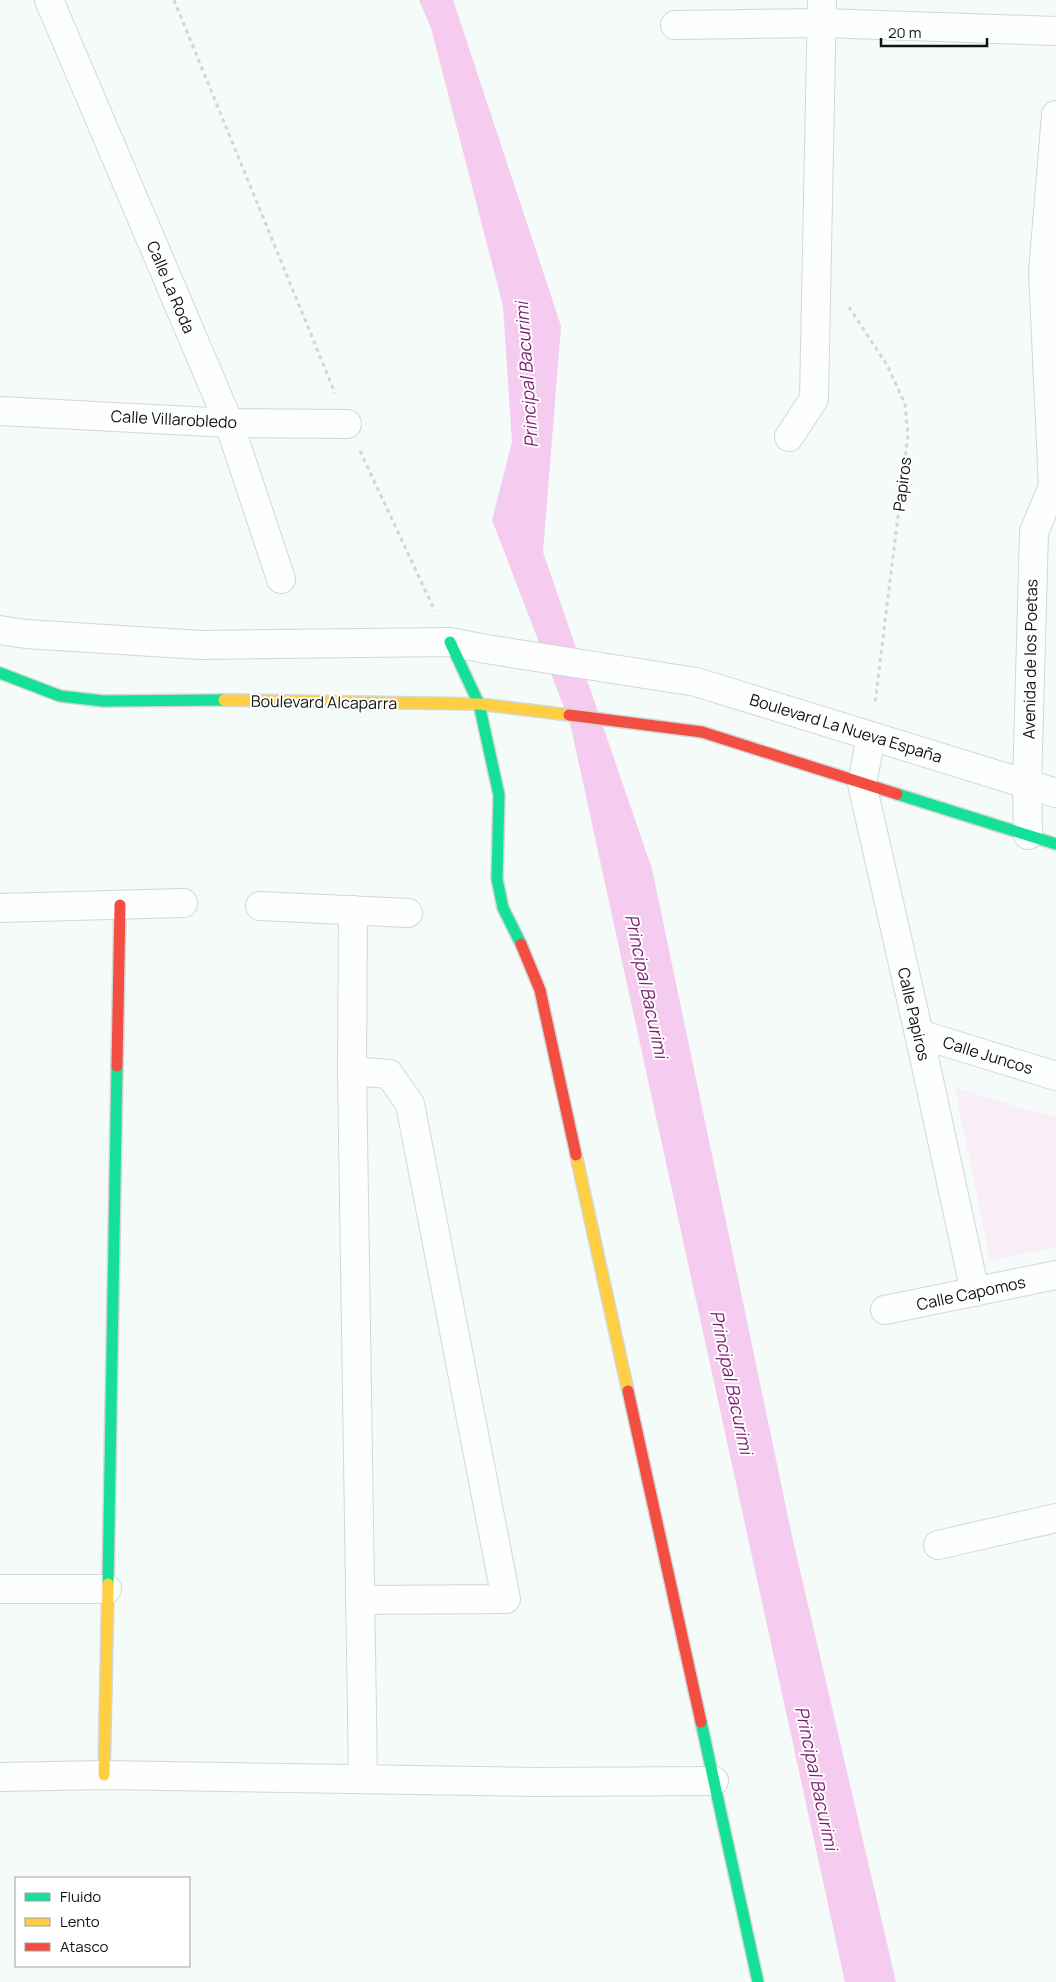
<svg xmlns="http://www.w3.org/2000/svg" width="1056" height="1982" viewBox="0 0 1056 1982" font-family="Manrope,sans-serif">
<style>
.green{fill:#f9edf8}
.water{fill:#f6cbf0}
.lines{fill:none;stroke-linecap:round;stroke-linejoin:round}
.street-casing{stroke:#d3d8d6;stroke-width:30}
.fast-casing{stroke:#d3d8d6;stroke-width:14}
.slow-casing{stroke:#d3d8d6;stroke-width:14}
.jam-casing{stroke:#d3d8d6;stroke-width:14}
.path{stroke:#d4d6d5;stroke-width:3;stroke-dasharray:4 4;stroke-linecap:butt}
.street{stroke:#fdfefe;stroke-width:28}
.fast{stroke:#16e098;stroke-width:11}
.slow{stroke:#ffcf43;stroke-width:11}
.jam{stroke:#f24e42;stroke-width:11}
.labels{text-anchor:middle;dominant-baseline:central;stroke-width:4;stroke-linejoin:round;paint-order:stroke}
.street-label{font-size:16px;fill:#0f1311;stroke:#fff}
.water-label{font-size:18px;font-style:italic;fill:#7b1f72;stroke:#fff}
</style>
<rect width="100%" height="100%" fill="#f4fbf8"/>
<polygon class="green" points="955,1088 1056,1118 1056,1247 990,1260"/>
<polygon class="water" points="419,0 453,0 561,326 543,552 652,869 792,1536 896,1982 845,1982 570,723 492,520 512,442 503,306 431,28"/>
<g class="lines">
<defs>
<g id="street">
<polyline points="49,0 229,423 281,579"/>
<polyline points="675,25 822,23 1056,31"/>
<polyline points="1056,115 1043,272 1053,486 1056,494"/>
<polyline points="0,411 229,423 347,424"/>
<polyline points="789,437 814,399 822,0"/>
<polyline points="0,630 26,634 200,645 450,642 486,649 696,682 1056,793"/>
<polyline points="871,736 862,784 919,1034 975,1292"/>
<polyline points="1028,835 1027,785 1034,532 1053,486"/>
<polyline points="260,906 408,913"/>
<polyline points="0,908 183,903"/>
<polyline points="353,910 352,1071 363,1779"/>
<polyline points="919,1034 1056,1076"/>
<polyline points="352,1071 389,1074 410,1104 506,1599 360,1600"/>
<polyline points="885,1310 1056,1275"/>
<polyline points="938,1545 1056,1518"/>
<polyline points="0,1589 107,1589"/>
<polyline points="0,1777 104,1775 535,1782 714,1781"/>
</g>
<g id="fast">
<polyline points="450,642 479,704 499,795 497,879 503,908 521,944"/>
<polyline points="0,673 60,696 103,701 224,700"/>
<polyline points="897,794 1056,844"/>
<polyline points="108,1584 117,1066"/>
<polyline points="701,1722 758,1982"/>
</g>
<g id="slow">
<polyline points="224,700 479,704 569,715"/>
<polyline points="576,1155 628,1391"/>
<polyline points="104,1775 108,1584"/>
</g>
<g id="jam">
<polyline points="569,715 702,732 897,794"/>
<polyline points="521,944 540,990 576,1155"/>
<polyline points="117,1066 120,905"/>
<polyline points="628,1391 701,1722"/>
</g>
</defs>
<use href="#street" class="street-casing"/>
<use href="#fast" class="fast-casing"/>
<use href="#slow" class="slow-casing"/>
<use href="#jam" class="jam-casing"/>
<g class="path">
<polyline points="174,0 335,393"/>
<polyline points="849,307 887,365 905,404 908,435 875,703"/>
<polyline points="360,451 435,611"/>
</g>
<use href="#street" class="street"/>
<use href="#fast" class="fast"/>
<use href="#slow" class="slow"/>
<use href="#jam" class="jam"/>
</g>
<g class="labels">
<g class="street-label">
<text transform="translate(171 287) rotate(67)">Calle La Roda</text>
<text transform="translate(174 419) rotate(3)">Calle Villarobledo</text>
<text transform="translate(902 484) rotate(-83)">Papiros</text>
<text transform="translate(1030 659) rotate(-89)">Avenida de los Poetas</text>
<text transform="translate(324 702) rotate(1)">Boulevard Alcaparra</text>
<text transform="translate(846 728) rotate(17)">Boulevard La Nueva España</text>
<text transform="translate(914 1014) rotate(77)">Calle Papiros</text>
<text transform="translate(988 1055) rotate(17)">Calle Juncos</text>
<text transform="translate(971 1293) rotate(-12)">Calle Capomos</text>
</g>
<g class="water-label">
<text transform="translate(526 375) rotate(-94)">Principal Bacurimi</text>
<text transform="translate(647 986) rotate(78)">Principal Bacurimi</text>
<text transform="translate(732 1382) rotate(78)">Principal Bacurimi</text>
<text transform="translate(817 1778) rotate(78)">Principal Bacurimi</text>
</g>
</g>
<rect x="15" y="1877" width="175" height="90" fill="#ffffff" stroke="#9fa1a0"/>
<rect x="25" y="1893" width="25" height="8" fill="#16e098" stroke="#9fa1a0"/>
<text x="60" y="1902" font-size="15" fill="#0f1311">Fluido</text>
<rect x="25" y="1918" width="25" height="8" fill="#ffcf43" stroke="#9fa1a0"/>
<text x="60" y="1927" font-size="15" fill="#0f1311">Lento</text>
<rect x="25" y="1943" width="25" height="8" fill="#f24e42" stroke="#9fa1a0"/>
<text x="60" y="1952" font-size="15" fill="#0f1311">Atasco</text>
<path d="M881 38v8h106v-8" fill="none" stroke="#0f1311" stroke-width="2.5"/>
<text x="888" y="38" font-size="15" fill="#0f1311" stroke="#ffffff" stroke-width="4" paint-order="stroke">20 m</text>
</svg>
